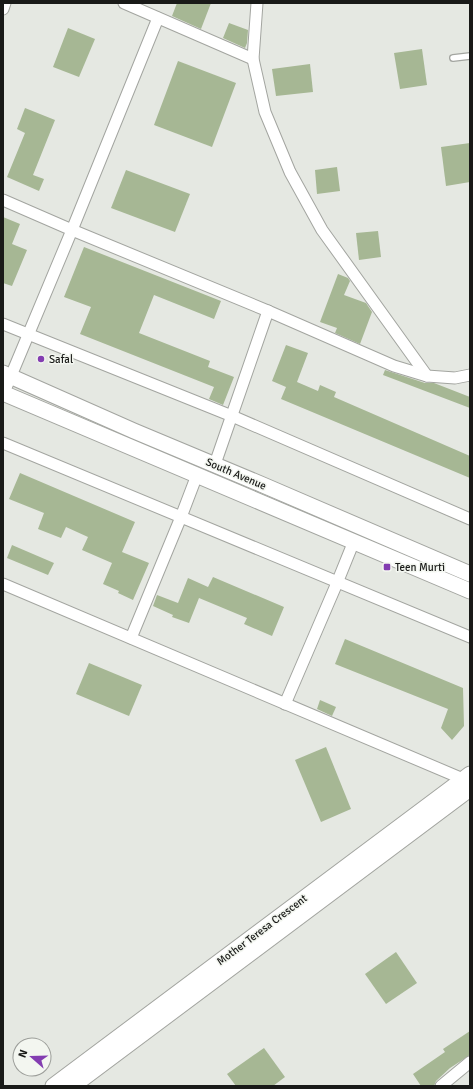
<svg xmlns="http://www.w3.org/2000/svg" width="473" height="1089" viewBox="0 0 473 1089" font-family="Signika,sans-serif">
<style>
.building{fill:#a6b794}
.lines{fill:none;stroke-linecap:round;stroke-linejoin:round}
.lane-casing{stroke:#a3a5a0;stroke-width:8}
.street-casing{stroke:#a3a5a0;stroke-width:13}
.secondary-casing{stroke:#a3a5a0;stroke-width:17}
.lane{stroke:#fff;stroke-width:5.5}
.street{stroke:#fff;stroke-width:11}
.secondary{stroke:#fff;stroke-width:15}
.poi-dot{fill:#833db1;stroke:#f3f6f0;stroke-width:1.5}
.labels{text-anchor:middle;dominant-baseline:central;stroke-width:3;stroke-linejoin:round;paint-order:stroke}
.poi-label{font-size:11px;fill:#191a18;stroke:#f3f6f0;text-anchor:start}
.street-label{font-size:11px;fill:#191a18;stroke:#f3f6f0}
</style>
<rect width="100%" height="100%" fill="#e5e8e2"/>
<g class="building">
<polygon points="177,3 211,3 201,29 172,16"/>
<polygon points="229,23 248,30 247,43 245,48 223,38"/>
<polygon points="68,28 95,39 79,77 53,67"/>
<polygon points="422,49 427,85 400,89 394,53"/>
<polygon points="178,61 236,83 212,147 154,125"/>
<polygon points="310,64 313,92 276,96 272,69"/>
<polygon points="25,108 55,120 33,175 44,179 39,191 7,177 25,133 17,129"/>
<polygon points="470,143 470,182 446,186 441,147"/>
<polygon points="337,167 340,191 317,194 315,170"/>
<polygon points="126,170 190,194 175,232 111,208"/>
<polygon points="3,217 20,224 12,244 27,250 12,286 3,283"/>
<polygon points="378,231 381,257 359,260 356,233"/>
<polygon points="84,247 221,301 214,319 154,295 139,333 210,361 208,367 234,377 223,405 209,399 214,387 80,334 91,307 64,297"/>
<polygon points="338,274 348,278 350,281 344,295 366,303 372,312 360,344 335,333 337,328 320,322"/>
<polygon points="286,345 308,353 297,382 318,391 320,385 336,392 334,397 470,456 470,478 281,399 286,387 272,381"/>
<polygon points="385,370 425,383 434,383 470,397 470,408 383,375"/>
<polygon points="20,473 135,522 122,552 149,563 133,600 118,593 119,591 103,584 112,563 82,550 88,537 66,527 61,538 38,529 44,513 9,499"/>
<polygon points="12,545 54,563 48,575 7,558"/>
<polygon points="213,577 284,607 272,636 244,624 247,618 199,598 189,623 172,617 173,615 153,606 157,595 178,603 188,578 208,587"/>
<polygon points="345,639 463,688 464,726 452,740 441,728 448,709 335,664"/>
<polygon points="89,663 142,685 129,716 76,694"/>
<polygon points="320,700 336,707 332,716 317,709"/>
<polygon points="326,747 351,809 321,822 295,760"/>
<polygon points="396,952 417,983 386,1004 365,974"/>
<polygon points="470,1031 470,1055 450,1068 436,1081 434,1086 421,1086 413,1074 445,1052 443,1049"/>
<polygon points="264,1048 285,1077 273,1086 236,1086 227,1074"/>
</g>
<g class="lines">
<defs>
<polyline id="lane" points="453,58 470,56"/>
<g id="street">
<polyline points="124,3 253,59"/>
<polyline points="257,3 253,59 265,112 290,172 322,230 427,376"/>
<polyline points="3,9 5,3"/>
<polyline points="3,200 72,230 268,311 394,366 427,376 455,378 470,375"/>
<polyline points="3,324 232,416 470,519"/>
<polyline points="3,395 72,230 158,18"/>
<polyline points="3,443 470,637"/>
<polyline points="215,464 268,311"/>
<polyline points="3,584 463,779"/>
<polyline points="131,638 181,517 197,475"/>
<polyline points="285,704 337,583 354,541"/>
<polyline points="441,1086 470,1062"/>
</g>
<g id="secondary">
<polyline points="3,373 134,431 263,485 470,574"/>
<polyline points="3,393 470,591"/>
<polyline points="53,1086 470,774"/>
<polyline points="73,1086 470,789"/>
</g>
</defs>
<use href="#lane" class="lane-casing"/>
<use href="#street" class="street-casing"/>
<use href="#secondary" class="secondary-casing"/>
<use href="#lane" class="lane"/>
<use href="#street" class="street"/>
<use href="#secondary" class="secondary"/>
</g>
<g class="poi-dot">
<circle cx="41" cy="359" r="4"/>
<rect x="383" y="563" width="8" height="8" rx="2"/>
</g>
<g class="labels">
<g class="poi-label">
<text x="49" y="359">Safal</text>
<text x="395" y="567">Teen Murti</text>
</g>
<g class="street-label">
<text transform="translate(236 474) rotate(23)">South Avenue</text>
<text transform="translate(262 930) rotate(-37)">Mother Teresa Crescent</text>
</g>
</g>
<rect width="473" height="1089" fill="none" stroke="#191a18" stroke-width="8"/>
<g transform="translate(32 1057) rotate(290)"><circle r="19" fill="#f3f6f0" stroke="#9c9e9a"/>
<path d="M0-3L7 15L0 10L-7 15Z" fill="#833db1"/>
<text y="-6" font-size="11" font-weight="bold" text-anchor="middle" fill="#191a18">N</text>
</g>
</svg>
